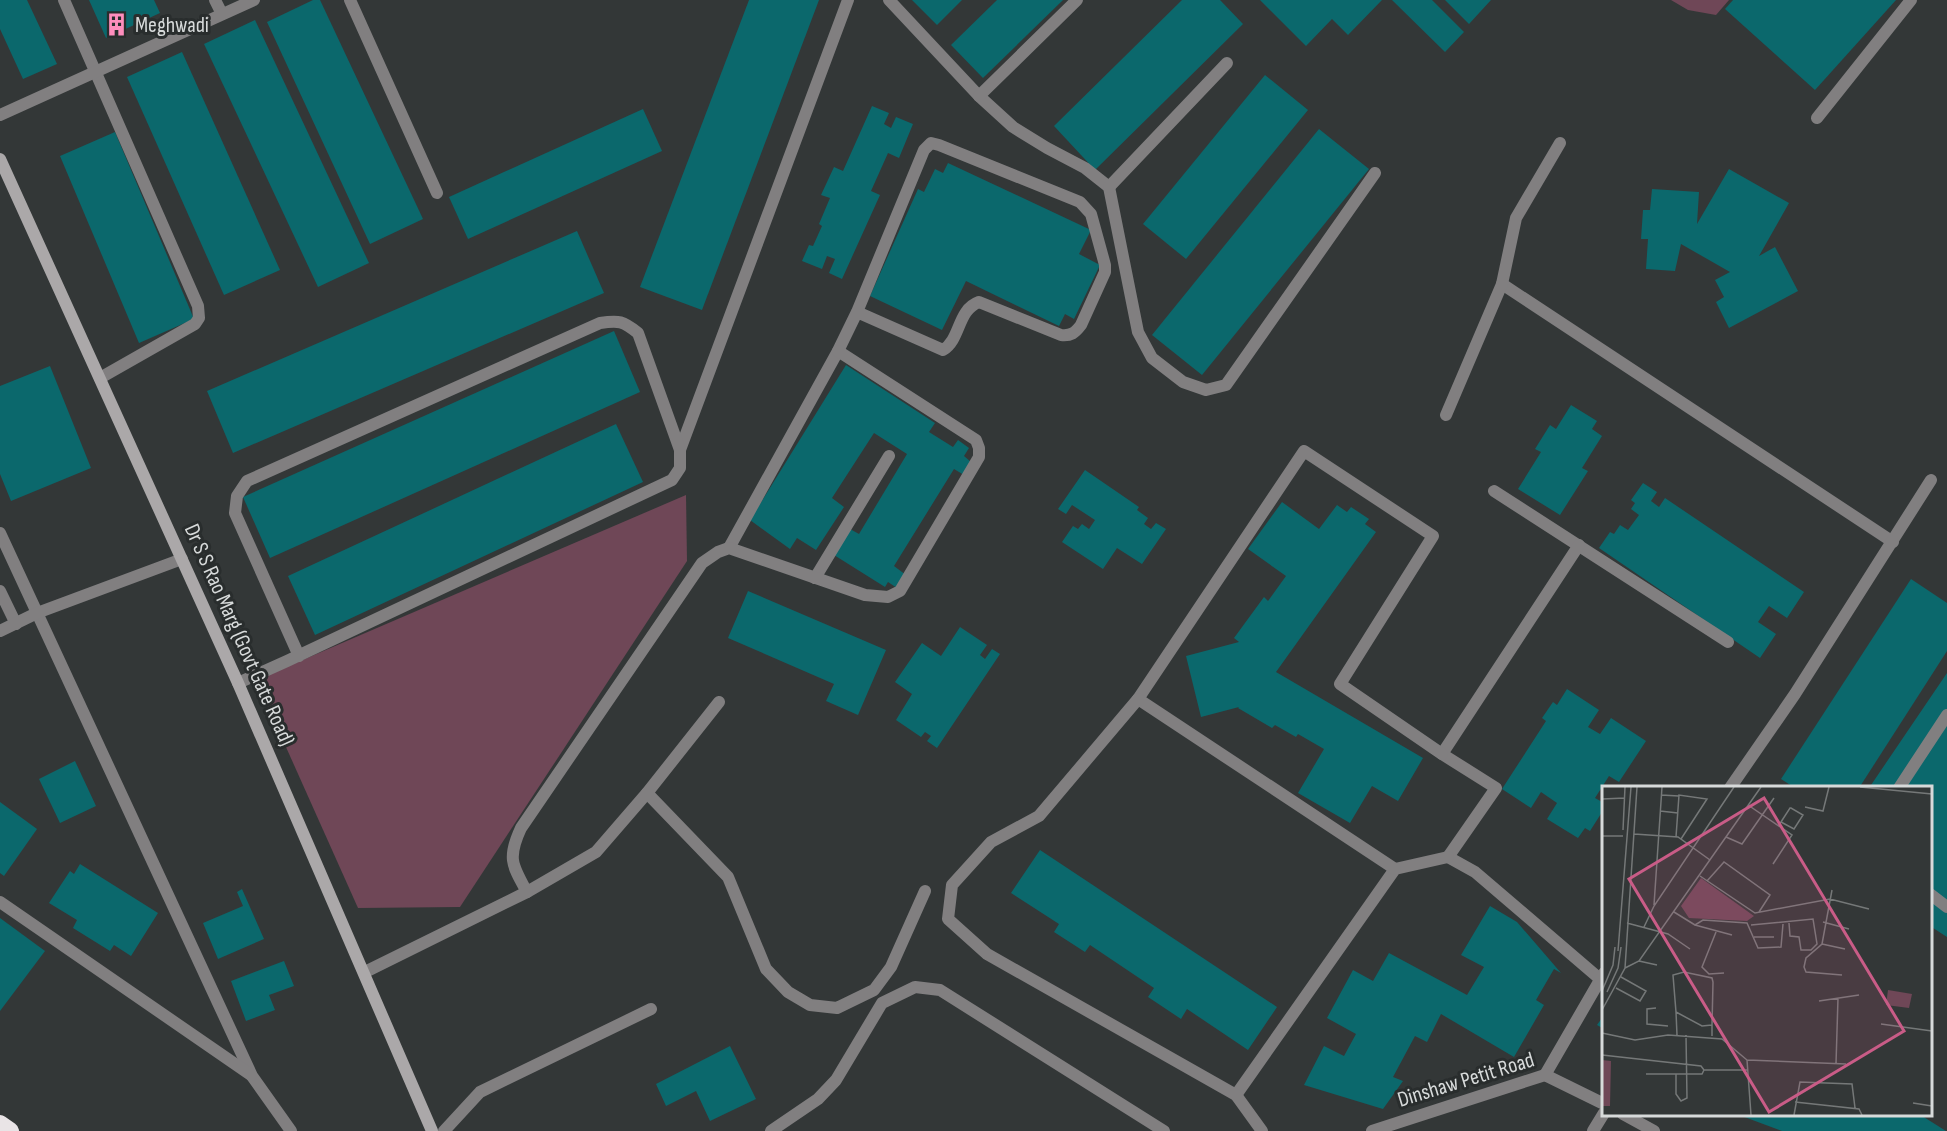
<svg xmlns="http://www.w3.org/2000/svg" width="1947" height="1131" viewBox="0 0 1947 1131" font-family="'Sofia Sans Condensed',sans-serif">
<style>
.green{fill:#6f4757}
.building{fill:#0b686c}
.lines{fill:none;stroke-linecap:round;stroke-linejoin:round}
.lane{stroke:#817f80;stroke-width:12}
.street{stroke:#817f80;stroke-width:12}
.secondary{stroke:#aba8a9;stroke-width:12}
.highway{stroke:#e9e4e6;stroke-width:18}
.labels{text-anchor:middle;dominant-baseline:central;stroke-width:6;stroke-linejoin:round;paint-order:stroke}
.poi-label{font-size:22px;fill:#d7dada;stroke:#292d2d;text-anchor:start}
.street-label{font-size:22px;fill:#d7dada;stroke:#292d2d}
.inset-road{fill:none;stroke:#757878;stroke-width:1.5}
.view{fill:#c95c87;fill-opacity:0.15;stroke:#c95c87;stroke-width:3}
.inset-edge{fill:none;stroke:#d7dada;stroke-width:3}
</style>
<rect width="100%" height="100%" fill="#333737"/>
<g class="green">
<polygon points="1671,0 1729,0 1716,15 1688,10"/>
<polygon points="686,495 687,561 460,907 358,908 256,680"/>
</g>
<g class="building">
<polygon points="0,0 27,0 57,64 23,79 0,29"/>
<polygon points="89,0 154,0 160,13 106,38"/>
<polygon points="313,0 320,0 423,219 370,244 267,22"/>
<polygon points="749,0 819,0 702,310 640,287"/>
<polygon points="912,0 962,0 937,25"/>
<polygon points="997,0 1063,0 983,78 951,45"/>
<polygon points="1182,0 1220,0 1243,24 1095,170 1054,126"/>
<polygon points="1260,0 1382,0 1348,35 1332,19 1306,46"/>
<polygon points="1392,0 1432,0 1464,32 1445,52"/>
<polygon points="1445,0 1491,0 1469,24"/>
<polygon points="1733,0 1896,0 1815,90 1725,9"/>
<polygon points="255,20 369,263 318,287 204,44"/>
<polygon points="182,52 280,270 224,295 127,77"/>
<polygon points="1265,75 1308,110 1186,259 1143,224"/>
<polygon points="872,106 889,113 884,124 891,128 896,117 913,124 899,158 888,153 871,191 880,195 842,279 829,273 835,259 827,256 822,269 802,261 809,245 813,246 822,226 819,224 830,198 821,195 834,167 843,171"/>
<polygon points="643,109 662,151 468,239 449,197"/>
<polygon points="1319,129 1369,169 1202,375 1152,335"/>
<polygon points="115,132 194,319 139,343 60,156"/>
<polygon points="948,163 1091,230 1079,254 1100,265 1074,319 1065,314 1059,326 966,281 942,330 870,296 918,189 924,192 935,169 943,173"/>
<polygon points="1729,169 1789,203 1759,256 1775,247 1798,291 1729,328 1716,302 1724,297 1715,280 1730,272 1681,244 1675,271 1646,269 1648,239 1641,239 1643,210 1650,210 1652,189 1699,192 1697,224"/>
<polygon points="577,231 604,293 233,453 207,391"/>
<polygon points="614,331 640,392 270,558 243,497"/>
<polygon points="846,365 935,423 929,432 953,447 958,440 969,448 964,456 971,462 964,475 954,469 894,566 906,575 897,588 888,582 885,587 834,555 850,529 859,534 907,454 874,433 832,498 844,507 816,550 797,538 790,549 750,520"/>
<polygon points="50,366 91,468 11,501 0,474 0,386"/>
<polygon points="1571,405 1597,421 1592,429 1602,436 1582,468 1588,471 1560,515 1518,489 1541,452 1535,449 1550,425 1556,429"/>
<polygon points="616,424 643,482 315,635 288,576"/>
<polygon points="1085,470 1139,507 1137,510 1148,518 1144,524 1151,529 1156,523 1166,529 1142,564 1117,548 1103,569 1062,542 1073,526 1078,529 1082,524 1089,529 1095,520 1072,505 1066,514 1058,509"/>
<polygon points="1643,483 1657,492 1651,501 1659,507 1665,498 1804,592 1787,618 1769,606 1758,622 1776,634 1760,658 1599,548 1610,532 1614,534 1620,525 1628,530 1639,515 1631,509 1635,503 1631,500"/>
<polygon points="1282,502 1319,529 1337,505 1347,512 1351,507 1369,519 1365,524 1376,532 1276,672 1423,758 1398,801 1372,786 1350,823 1298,793 1324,749 1298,734 1296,737 1275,725 1272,728 1238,708 1239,707 1201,717 1186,656 1239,642 1234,638 1264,597 1268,601 1286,576 1248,549"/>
<polygon points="1911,579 1947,603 1947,651 1859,788 1795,788 1781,779"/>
<polygon points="748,591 886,650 858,715 826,701 834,684 728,638"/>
<polygon points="960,627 987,645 980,655 985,659 992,649 1000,654 937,748 927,741 931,736 925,732 921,737 896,720 912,694 895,682 922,643 941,656"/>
<polygon points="1947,673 1947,937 1930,926 1930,788 1869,788"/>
<polygon points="1567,689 1599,710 1588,727 1600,734 1611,718 1646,741 1619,782 1609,776 1595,798 1604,803 1604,809 1590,831 1585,828 1578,838 1547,819 1557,803 1541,792 1531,808 1502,789 1546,721 1542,718 1553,702 1557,705"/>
<polygon points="75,761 96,806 60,823 39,779"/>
<polygon points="0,802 37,829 4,876 0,873"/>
<polygon points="1040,850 1277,1007 1248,1050 1187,1009 1181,1019 1148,997 1154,988 1090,945 1085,952 1054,932 1059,924 1011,893"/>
<polygon points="80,864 158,913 131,956 114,945 110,951 73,928 77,920 49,903 70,871 74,874"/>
<polygon points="242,889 264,939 218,959 203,923 243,906 237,892"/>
<polygon points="1490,906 1517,922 1561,973 1554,969 1536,1000 1544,1005 1514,1057 1441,1014 1427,1042 1415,1036 1393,1077 1403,1081 1383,1109 1304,1085 1324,1046 1344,1056 1356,1034 1327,1018 1353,970 1373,981 1389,953 1467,995 1484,967 1461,955"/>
<polygon points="0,918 45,951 0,1011"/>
<polygon points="284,961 294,986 269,995 275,1010 246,1021 231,981"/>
<polygon points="1604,1015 1604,1029 1597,1025"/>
<polygon points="730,1046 756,1099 710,1121 696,1091 666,1106 656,1084"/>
<polygon points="1919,1114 1946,1131 1782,1131 1739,1115"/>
</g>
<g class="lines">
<g class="lane">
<polyline points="1494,491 1728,642"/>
<polyline points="1579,545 1442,754 1496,788 1448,857 1475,872 1600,979"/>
<polyline points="1138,699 1304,451 1433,536 1340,684 1442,754"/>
<polyline points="1236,1095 1395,869 1448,857"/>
<polyline points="1262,1131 1236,1095 987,954 948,919 952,885 991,842 1039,816 1138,699 1395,869"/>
</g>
<g class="street">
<polyline points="64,0 198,306 199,318 195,324 100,378"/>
<polyline points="215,0 222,14"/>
<polyline points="350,0 437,193"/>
<polyline points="889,0 979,96 1013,127 1047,148 1085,168 1109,187 1138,332 1152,358 1183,382 1206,390 1226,385 1375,173"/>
<polyline points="979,96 1077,0"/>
<polyline points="0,115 254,0"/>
<polyline points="1817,118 1911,0"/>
<polyline points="1109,187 1227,63"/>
<polyline points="1502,284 1893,542"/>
<polyline points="1446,415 1502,284 1516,218 1560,143"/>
<polyline points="680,450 848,0"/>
<polyline points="0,533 252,1076 291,1131"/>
<path d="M729 548 838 351 857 312 924 150 931 143 939 145 1080 202 1091 214 1105 265V272L1081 325C1075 333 1071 336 1061 335L979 302C957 310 961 339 943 350L857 312"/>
<polyline points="815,578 889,456"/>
<polyline points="0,591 16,624"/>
<polyline points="0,631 37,613 182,559"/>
<path d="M238 683 287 661 672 480 680 468V450L638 333C623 321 619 320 600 323L247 481 237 496 235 513 299 656"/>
<polyline points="1730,788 1795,694 1931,480"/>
<polyline points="1899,788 1947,715"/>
<polyline points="647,793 728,877 766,969 788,992 810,1005 837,1008 874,990 891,967 925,891"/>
<polyline points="527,892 596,852 647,793 719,702"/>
<polyline points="1930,894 1947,907"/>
<polyline points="0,902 251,1075"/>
<path d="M365 972 527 892C512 865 507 858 521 828L702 563 718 552 729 548 865 595 888 597 900 591 979 457V448L976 440 838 351"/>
<polyline points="1545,1075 1604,973"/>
<polyline points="1623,1114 1654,1131"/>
<polyline points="444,1131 480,1092 651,1009"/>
<polyline points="771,1131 818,1099 836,1080 882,1003 915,987 940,990 1164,1131"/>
<polyline points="1372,1131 1545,1075 1604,1104"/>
<polyline points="1593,1131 1604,1113"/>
</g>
<polyline class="secondary" points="0,159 238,683 432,1131"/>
<polyline class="highway" points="0,1124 10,1131"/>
</g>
<defs>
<symbol id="building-bare" viewBox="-9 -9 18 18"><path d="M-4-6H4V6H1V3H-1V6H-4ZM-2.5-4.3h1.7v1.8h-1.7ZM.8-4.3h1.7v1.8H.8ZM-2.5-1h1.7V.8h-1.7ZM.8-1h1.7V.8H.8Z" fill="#fe8ebd" stroke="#292d2d" stroke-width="2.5" paint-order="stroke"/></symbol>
</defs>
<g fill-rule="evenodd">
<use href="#building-bare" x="100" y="8" width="33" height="33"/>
</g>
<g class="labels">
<g class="poi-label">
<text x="135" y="25">Meghwadi</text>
</g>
<g class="street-label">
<text transform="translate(239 635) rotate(66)">Dr S S Rao Marg (Govt Gate Road)</text>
<text transform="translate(1466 1080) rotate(-17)">Dinshaw Petit Road</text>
</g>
</g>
<g transform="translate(1602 786)">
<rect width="330" height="330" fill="#333737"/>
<path d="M99 92 152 130 145 135 87 132 79 120ZM286 204 310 208 307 222 284 219ZM0 274 9 275 8 320H0Z" fill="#6f4757"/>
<path class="inset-road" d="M258 1 330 8M59 9 77 10M0 13 23 12M146 19 190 49 171 78M203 21 221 25 227 1M58 25 76 27M177 40 178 37 179 36 188 22H189L201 29 192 43 179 36M21 44 23 1M32 48 76 51 108 74M0 50H21M74 51 77 9 105 13 79 53M124 51 140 58 172 12M98 90 153 127 228 113 267 123M105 95 122 76 168 109 157 126M230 104 220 158 204 172 202 181 204 186 240 189M52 119 60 1M72 126 93 139 101 134 145 137 156 162 179 161 181 138M221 136 247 143M25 137 66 148 88 163M93 139 130 149M149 139 211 133 215 158 209 164H199L197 151 188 150 187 137M42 141 52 120 132 1M114 146 100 181 107 188 122 187M152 151H172M220 158 243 163M16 165 29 1M37 175 55 179M23 182 37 175 159 1M14 202 38 215 44 205 19 191M0 205 11 179 13 161M5 206 16 182 19 161M217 215 257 209M54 222 45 223V238L66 240M0 224 23 182 35 1M74 226 75 249M279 238 330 245M0 247 33 254 66 249 120 253 145 274 149 329M110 250V239L111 196 110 192 82 186 71 189 74 226 100 240 110 239M0 269 99 280 102 284H145M145 274 244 278M234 278 236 212M44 288H100L102 284M74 288V308L79 315 85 312 84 249M193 316 257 323 260 329M311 317 330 320M192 329 198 296 250 298 253 322"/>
<path class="view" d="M162 12 302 245 167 326 27 93Z"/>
<rect width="330" height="330" class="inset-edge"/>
</g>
</svg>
